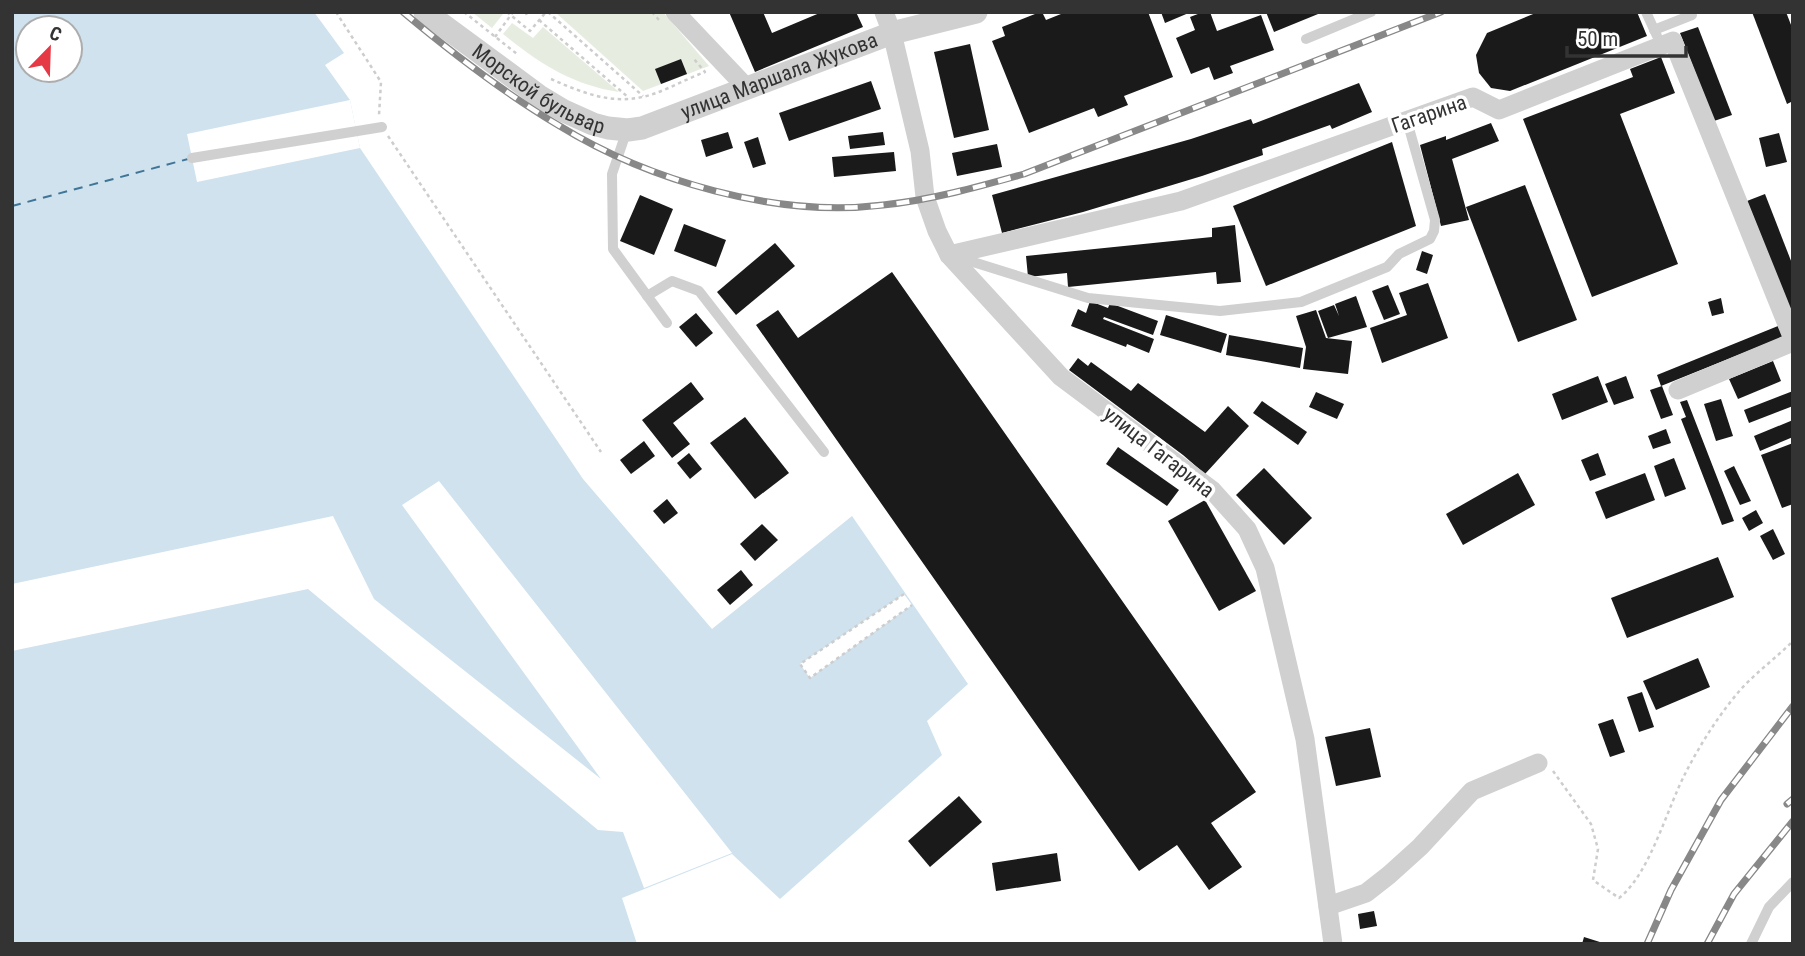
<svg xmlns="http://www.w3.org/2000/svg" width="1805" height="956" viewBox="0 0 1805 956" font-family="'Roboto Condensed',sans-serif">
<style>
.green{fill:#e6ecdf}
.water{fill:#cfe2ee;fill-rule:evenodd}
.pier{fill:#fff}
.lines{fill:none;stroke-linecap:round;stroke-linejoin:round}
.ferry{stroke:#3f7597;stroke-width:2;stroke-dasharray:9 7;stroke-linecap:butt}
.building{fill:#1a1a1a}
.path{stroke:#cdcdcd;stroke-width:2.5;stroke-dasharray:3.5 3.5;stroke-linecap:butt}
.service{stroke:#d0d0d0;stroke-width:10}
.minor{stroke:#d0d0d0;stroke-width:19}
.tertiary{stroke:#d0d0d0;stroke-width:23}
.rail-casing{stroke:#888;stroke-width:7}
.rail{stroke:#fff;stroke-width:4.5;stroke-dasharray:13;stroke-linecap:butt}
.labels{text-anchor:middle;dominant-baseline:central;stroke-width:7;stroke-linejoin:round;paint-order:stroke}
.street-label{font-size:21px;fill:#333;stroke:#fff}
</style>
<rect width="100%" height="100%" fill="#fff"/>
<g class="green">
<polygon points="472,12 501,12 503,14 492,28"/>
<polygon points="555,12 663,12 709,66 643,91"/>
<path d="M512 23 533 38 543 27 619 92C572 85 539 63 503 34Z"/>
</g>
<path class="water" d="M12 12H314L344 53 325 65 350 100 360 148 583 479 712 629 852 516 968 684 927 721 942 755 780 899 732 854 622 898 637 944H12ZM28 28H70V70H28Z"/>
<g class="pier">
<polygon points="350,100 360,148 197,182 187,134"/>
<polygon points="439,481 732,853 644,888 623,832 598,830 308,589 12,651 12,584 333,516 374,599 601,779 402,505"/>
<polygon points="904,594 912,605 810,678 800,664"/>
</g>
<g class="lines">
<polyline class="ferry" points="12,206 188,159"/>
</g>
<g class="building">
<polygon points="729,12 763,12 772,33 822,12 856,12 863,27 755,72"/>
<polygon points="1040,12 1042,12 1046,20 1066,12 1148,12 1173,77 1124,96 1128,105 1098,117 1094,108 1029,133 992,41 1005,36 1002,27"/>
<polygon points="1161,12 1191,12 1165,23"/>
<polygon points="1203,12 1210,12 1217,31 1261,15 1274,50 1230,66 1233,73 1214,80 1209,67 1191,74 1176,38 1195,30 1190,17"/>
<polygon points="1266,12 1323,12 1274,32"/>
<polygon points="1538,12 1637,12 1647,36 1510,91 1491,88 1479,73 1476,55 1487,33"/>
<polygon points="1752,12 1786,12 1793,30 1793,101 1787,104"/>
<polygon points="1698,27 1732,115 1714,121 1680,33"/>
<polygon points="970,44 989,130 954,138 934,52"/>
<polygon points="1661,57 1675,93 1620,114 1678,264 1592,297 1523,119 1633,77 1630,69"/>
<polygon points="681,59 687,74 661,84 655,69"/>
<polygon points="871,81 881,109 789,141 779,113"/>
<polygon points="1359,83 1372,112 1332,129 1330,125 1262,149 1263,155 1202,176 1083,212 1002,233 992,195 1191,139 1251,119 1253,124"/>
<polygon points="1491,123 1499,141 1452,159 1469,220 1441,226 1420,145 1446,136 1446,140"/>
<polygon points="728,132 733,148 706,157 701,140"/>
<polygon points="883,132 885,145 850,149 848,136"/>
<polygon points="1779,133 1787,162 1766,167 1759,138"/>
<polygon points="758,137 766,164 753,168 744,142"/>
<polygon points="1392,142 1416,226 1266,286 1233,206"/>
<polygon points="997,144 1002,167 957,176 952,153"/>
<polygon points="894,152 896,171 834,177 832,157"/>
<polygon points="1525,185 1577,320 1518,342 1466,207"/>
<polygon points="1765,194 1793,266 1793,317 1747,201"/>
<polygon points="640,195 673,209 654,255 620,241"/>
<polygon points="684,224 726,240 716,267 674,251"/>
<polygon points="1235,225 1241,282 1217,284 1216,272 1068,287 1067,273 1028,277 1026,256 1212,237 1212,228"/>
<polygon points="775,243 795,266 736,315 717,292"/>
<polygon points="1422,251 1433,255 1427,274 1416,270"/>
<polygon points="892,272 1256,792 1211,823 1242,867 1209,890 1177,845 1139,871 756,325 778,310 798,338"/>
<polygon points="1428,283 1448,338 1382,363 1370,328 1407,315 1399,293"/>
<polygon points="1388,285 1400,314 1384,320 1372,291"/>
<polygon points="1356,296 1367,327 1328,338 1318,311 1334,305 1339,316 1335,304"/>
<polygon points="1721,298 1724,313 1712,316 1708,302"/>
<polygon points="1090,301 1108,308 1110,303 1158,321 1153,335 1104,317 1103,319 1154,339 1149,353 1127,344 1126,347 1071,326 1078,309 1086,313"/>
<polygon points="1316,310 1326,338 1352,341 1348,374 1303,369 1306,347 1296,316"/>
<polygon points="696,313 713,333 696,347 679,327"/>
<polygon points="1166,315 1227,334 1221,353 1160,335"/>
<polygon points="1778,326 1783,337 1661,386 1657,375"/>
<polygon points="1229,335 1303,348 1300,368 1226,355"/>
<polygon points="1078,358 1088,366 1091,362 1131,391 1138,383 1205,432 1228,406 1249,426 1205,474 1183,455 1069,370"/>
<polygon points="1773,361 1781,381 1738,399 1729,379"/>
<polygon points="1598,376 1608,402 1562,420 1552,394"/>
<polygon points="1626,376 1634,398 1614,405 1605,384"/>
<polygon points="691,382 704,399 673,423 690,444 672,458 642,420"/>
<polygon points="1662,386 1673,415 1661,419 1650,390"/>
<polygon points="1793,391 1793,406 1749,423 1744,410"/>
<polygon points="1316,392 1344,404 1337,419 1309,407"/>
<polygon points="1721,399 1733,436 1716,441 1704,404"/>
<polygon points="1687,400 1734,521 1722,525 1681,419 1686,417 1680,402"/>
<polygon points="1262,401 1307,432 1298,445 1253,413"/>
<polygon points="745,417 789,473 755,499 710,443"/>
<polygon points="1793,420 1793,437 1760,451 1754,436"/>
<polygon points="1666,429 1671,443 1653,449 1648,436"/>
<polygon points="644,441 655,456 631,474 620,460"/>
<polygon points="1793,443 1793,504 1782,508 1761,455"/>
<polygon points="1118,447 1179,490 1167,506 1106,464"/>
<polygon points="689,453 702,469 690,479 677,463"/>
<polygon points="1598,453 1606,475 1590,481 1581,460"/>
<polygon points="1674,458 1686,489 1665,497 1654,466"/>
<polygon points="1734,466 1751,501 1740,505 1724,471"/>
<polygon points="1264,468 1312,518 1284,545 1236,495"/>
<polygon points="1518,473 1535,505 1463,545 1446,514"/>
<polygon points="1645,473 1655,500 1606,519 1595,492"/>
<polygon points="667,499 678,513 664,524 653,511"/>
<polygon points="1205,500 1256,591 1219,611 1168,521"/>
<polygon points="1756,510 1763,523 1749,531 1742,518"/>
<polygon points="762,524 778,540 755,561 740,544"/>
<polygon points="1773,529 1785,554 1773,560 1760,536"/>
<polygon points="1718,557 1734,597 1627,638 1611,598"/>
<polygon points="741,570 753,585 730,605 717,590"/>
<polygon points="1698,658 1710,687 1656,710 1643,681"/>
<polygon points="1642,692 1654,727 1639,732 1627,697"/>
<polygon points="1613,719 1625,752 1610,757 1598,724"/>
<polygon points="1370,728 1381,777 1336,786 1325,737"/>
<polygon points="959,796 982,822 930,867 908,841"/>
<polygon points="1057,853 1061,881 996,891 992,863"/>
<polygon points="1374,911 1377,926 1360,929 1358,914"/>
<polygon points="1584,937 1603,943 1603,944 1582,944"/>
</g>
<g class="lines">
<g class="path">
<polyline points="336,12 381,82 379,115"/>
<polyline points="464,12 517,54"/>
<polyline points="507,12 530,31 546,12"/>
<polyline points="525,12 527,15 530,12"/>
<polyline points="548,12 643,96"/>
<polyline points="652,12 659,20"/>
<polyline points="539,20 629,98"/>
<polyline points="495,37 513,12"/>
<path d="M551 79C578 91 607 103 637 98 659 95 683 80 705 72L694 59"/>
<polyline points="388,136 601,452"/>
<polyline points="904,594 800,664 810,678 912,605"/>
<path d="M1553 771 1591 824 1598 849 1593 880 1619 898C1650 874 1667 808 1686 772 1701 743 1720 713 1742 688 1758 671 1777 657 1793 641"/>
</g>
<g class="service">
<polyline points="1646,12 1657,36"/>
<polyline points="1654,30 1692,15"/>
<polyline points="1306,39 1371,12"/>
<polyline points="627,130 612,174 613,249 667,323"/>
<polyline points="192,158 382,127"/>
<polyline points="957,257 1088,298 1220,311 1301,302 1387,267 1399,254 1430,239 1434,231 1435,220 1407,121"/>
<polyline points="647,296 672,281 699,291 824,452"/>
<polyline points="1751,944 1769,907 1793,882"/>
</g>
<g class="minor">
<polyline points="675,12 746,87"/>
<polyline points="884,12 892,33 920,151 925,197 937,231 949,255 1061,377 1212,490 1247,529 1265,568 1305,739 1333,944"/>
<polyline points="949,255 1181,201 1473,97 1499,110 1673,41 1793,339"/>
<polyline points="1678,390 1793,342"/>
<polyline points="1328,906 1366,893 1389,875 1420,847 1472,791 1538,763"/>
</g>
<path class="tertiary" id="s1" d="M425 12 539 96 564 111 593 124 608 128 628 130 642 128 892 33 976 12"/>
<defs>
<g id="rail">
<path d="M403 12C452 53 503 92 558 125 649 181 776 218 883 205 931 200 978 187 1024 174L1441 12"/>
<polyline points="1787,804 1793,799"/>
<polyline points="1647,944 1671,890 1721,800 1793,706"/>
<polyline points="1707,944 1734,894 1793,821"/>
</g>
</defs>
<use href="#rail" class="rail-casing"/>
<use href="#rail" class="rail"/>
</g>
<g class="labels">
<g class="street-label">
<text stroke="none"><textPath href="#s1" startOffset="399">улица Маршала Жукова</textPath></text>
<text stroke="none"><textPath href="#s1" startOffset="138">Морской бульвар</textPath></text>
<text transform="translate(1429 114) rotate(-19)">Гагарина</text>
<text transform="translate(1159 452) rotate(38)">улица Гагарина</text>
</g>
</g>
<rect width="1805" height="956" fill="none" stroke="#333333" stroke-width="28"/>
<g transform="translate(49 49) rotate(23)"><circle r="33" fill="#ffffff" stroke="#adadad" stroke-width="2"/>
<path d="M0-5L12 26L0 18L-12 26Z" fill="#e63946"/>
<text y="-10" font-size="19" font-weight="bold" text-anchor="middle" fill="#333333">С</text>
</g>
<path d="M1567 46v10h119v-10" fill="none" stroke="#333333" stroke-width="3.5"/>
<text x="1577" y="46" font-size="21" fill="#333333" stroke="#ffffff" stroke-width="5" paint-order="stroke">50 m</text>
</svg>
